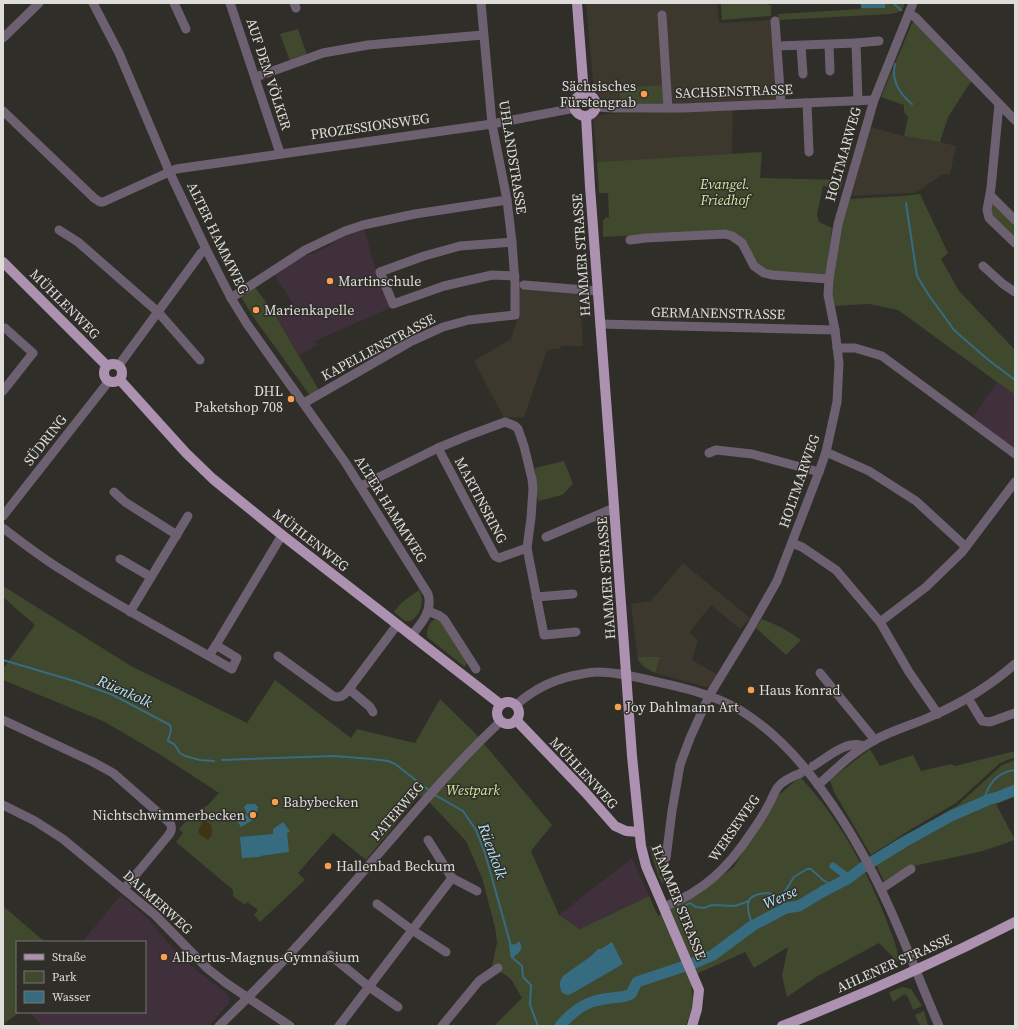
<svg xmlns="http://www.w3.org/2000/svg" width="1018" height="1029" viewBox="0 0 1018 1029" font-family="'Source Serif 4',serif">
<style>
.built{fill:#3d382d}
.education{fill:#3f303c}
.green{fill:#40482e;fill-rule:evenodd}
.sand{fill:#3e3515}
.water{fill:#376c80}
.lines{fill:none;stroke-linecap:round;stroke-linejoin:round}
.stream{stroke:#376c80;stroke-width:2}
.canal{stroke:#376c80;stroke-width:7}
.river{stroke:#376c80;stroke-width:11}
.minor{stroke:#6d6070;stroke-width:9}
.major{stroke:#ac91b1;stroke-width:10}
.poi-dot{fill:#fa9f4f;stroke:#302e29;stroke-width:1.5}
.labels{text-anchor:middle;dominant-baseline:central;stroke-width:3;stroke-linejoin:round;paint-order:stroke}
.street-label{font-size:14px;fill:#deddda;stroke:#302e29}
.poi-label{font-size:14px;fill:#deddda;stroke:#302e29;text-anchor:start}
.park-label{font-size:14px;font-style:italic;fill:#d2e8a1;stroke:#302e29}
.water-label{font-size:15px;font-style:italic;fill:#b5e6fa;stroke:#302e29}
</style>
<rect width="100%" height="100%" fill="#302e29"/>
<g class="built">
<polygon points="586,3 717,3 719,23 772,20 778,101 676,104 672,101 666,24 662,61 663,103 620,103 605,101 594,91"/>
<polygon points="733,109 732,154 597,162 593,119 597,116 606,114"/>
<polygon points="871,127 904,136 940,142 956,146 950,174 941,175 919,191 912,193 848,196"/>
<polygon points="519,289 580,293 583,346 561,346 561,348 547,350 524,417 504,418 474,361 511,339 519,313"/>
<polygon points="683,563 750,618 740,629 711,605 689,633 698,640 692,660 718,675 710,688 655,673 644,667 638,661 631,604 651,601"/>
</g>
<g class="education">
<polygon points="364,229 376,270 392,307 315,341 317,345 299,355 275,315 293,304 274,274 302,256 312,254 329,246 342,237"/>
<polygon points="997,382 1015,395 1015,450 973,417"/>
<polygon points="632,858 649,896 580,929 559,915"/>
<polygon points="121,895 148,919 170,945 195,969 226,993 230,998 229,1003 209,1026 43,1026 29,1012 145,1012 145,942 82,942"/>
</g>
<g class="green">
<polygon points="721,3 768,3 768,5 771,5 771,16 722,20"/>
<polygon points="885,3 905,3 902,11 891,14 778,20 778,14 860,9 861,5 862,8 885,8"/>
<polygon points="914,22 916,23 972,80 948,117 940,142 904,136 908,117 904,112 904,105 881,97 912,23"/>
<polygon points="298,29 307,55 290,61 280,34"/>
<polygon points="664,85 664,101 663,103 620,103 620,88"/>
<polygon points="762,152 760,178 843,180 841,189 823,186 817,215 819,222 832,228 826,276 764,271 724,230 603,237 603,221 605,218 609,217 608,193 599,193 597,162"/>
<polygon points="920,194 948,253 941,259 959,291 1015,350 1015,395 898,310 869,304 833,306 830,278 847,199 902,196"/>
<path d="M991 201 1015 222V241C1002 228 989 222 991 201Z"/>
<polygon points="255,287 275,315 320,392 311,397 252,315 241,297"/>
<polygon points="564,461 573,484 562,495 538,501 535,468"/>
<path d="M3 586 131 666 247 723 275 680 351 738 357 729 415 743 440 699 475 733 552 825 531 851 559 915 580 929 649 896 658 916 696 895 734 867 774 799 800 777C840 819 869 873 889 927 893 938 899 951 898 962L879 943 816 977 787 997 782 976 788 947 754 968 745 952 690 977C693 997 695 1007 685 1026H494L522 998 511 979 492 966 497 943 495 927 482 878 466 841 431 804 419 795 366 860 333 833 298 873 305 880 260 922 254 915 258 910 247 902 245 905 233 896V890L176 842 183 833 179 829 188 819 209 804 219 793 156 752 105 722 3 680V669L35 625 3 597ZM598 949 601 950 600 977 573 993 564 975 591 956Z"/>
<path d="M419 590C425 600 421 616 410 621H405L394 612 401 603Z"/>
<path d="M435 619 441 620 467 661 465 667 427 637C426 631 429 622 435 619Z"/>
<path d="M762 619C776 624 789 631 801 640L786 655 756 628Z"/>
<path d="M638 657H660L655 673C648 669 640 666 638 657Z"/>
<polygon points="870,749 880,766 913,755 921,771 951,764 955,766 1015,751 1015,757 1000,763 956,803 910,830 871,855 834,792 830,780"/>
<polygon points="1015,760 1015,797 996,804 1015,840 983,851 909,867 884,881 872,857 958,805 1002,765"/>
<polygon points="649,846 664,848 662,851 655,853 657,862 661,862 659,875 664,877 663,885 658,875"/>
<polygon points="3,906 45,942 17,942 17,1012 20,1012 3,1024"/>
<polygon points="903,987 911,989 922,1006 913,1010 908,997 905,994 893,1002 889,992"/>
<polygon points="924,1011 928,1026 920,1026 915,1015"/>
</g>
<polygon class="sand" points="204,819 212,826 212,835 208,840 200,835 198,831"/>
<g class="water">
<polygon points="860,3 885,3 885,8 862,8"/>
<polygon points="247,804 256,804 256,806 258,806 256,818 241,827 237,821 243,813 248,816 244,807"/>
<polygon points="283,822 290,831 287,833 289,852 260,856 260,857 242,858 240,837 273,834 273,829"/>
<path d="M519 941C526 951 516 954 511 959L509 945 516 944Z"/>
<path d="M612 942 623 964 573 993 568 995 562 993C559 985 559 981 564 975L591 956 598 949H601Z"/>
</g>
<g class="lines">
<g class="stream">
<polyline points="893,3 901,10"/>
<path d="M895 64C891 80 900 94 912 104"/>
<polyline points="906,203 917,276 928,294 954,330 986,358 1015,380"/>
<path d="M3 660 74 681 113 695 170 725C173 732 168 736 168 741L174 744 180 753 185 756 200 760 214 761"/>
<polyline points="222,760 334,756 372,759 388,761 395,764 430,791"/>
<polyline points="435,795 463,811 476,830 485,853 511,946"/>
<path d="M983 802C988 785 996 772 1015 770"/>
<polyline points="683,907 690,903 696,907 704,908 712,905 735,906 749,901"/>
<path d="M752 926C751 919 747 911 748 904 748 896 760 893 768 893 772 894 776 896 780 898L782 896 794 877 807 869H811L823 880 834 887"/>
<polyline points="512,956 514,959 522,966 523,977 531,985 530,1005 538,1026"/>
</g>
<polyline class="canal" points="833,866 849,878"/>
<path class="river" d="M560 1026C568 1016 582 1004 595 1001 605 998 616 998 626 996L631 994 637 982 697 962 713 955 752 926 786 908 799 906 822 892 849 878 862 868 904 842 951 816 990 799 998 797 1015 790"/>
<g class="minor">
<path d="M93 3 119 53 169 171 206 249 231 298 247 324 345 462 428 594C433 611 421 624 411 636"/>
<polyline points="174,3 186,29"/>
<polyline points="230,3 280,153"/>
<polyline points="294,3 296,8"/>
<polyline points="909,14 915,17 1015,120"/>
<polyline points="662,15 668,108"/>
<polyline points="775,21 781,103"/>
<polyline points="3,38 39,3"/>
<polyline points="856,43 879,41"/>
<polyline points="829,45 830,71"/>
<polyline points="777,46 856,43 858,101"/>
<polyline points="801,46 803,74"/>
<polyline points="256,77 323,53 368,45 483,35"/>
<polyline points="807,103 809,152"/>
<polyline points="999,104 991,188 987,210 989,218 1015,243"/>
<polyline points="596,107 614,108 683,108 874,100"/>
<polyline points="3,111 94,198 100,202 103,202 176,169 492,124 575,108"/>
<polyline points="990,195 1015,220"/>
<polyline points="59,230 78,242 158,312 200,360"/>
<polyline points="630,240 646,238 725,234 732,236 742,243 754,266 764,273 772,275 829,279"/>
<polyline points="512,242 460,246 424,256 380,272 393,304 444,286 492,275 515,276"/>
<polyline points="983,266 1003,284 1015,292"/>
<polyline points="524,285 597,291"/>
<polyline points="231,298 305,250 345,231 363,225 415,214 507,200"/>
<polyline points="600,324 835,330"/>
<polyline points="837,348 855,348 882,356 1015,454"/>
<polyline points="119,365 201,253 206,249"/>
<polyline points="3,391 33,353 5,328"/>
<polyline points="304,403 410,342 443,327 469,320 515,315 515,283 512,242 507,200 492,124 481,3"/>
<polyline points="438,448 495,556 499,558 527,548"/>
<polyline points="826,452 869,471 916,501 966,547"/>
<polyline points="709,453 716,450 752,454 819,472"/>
<polyline points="361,486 438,448 467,436 505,422 515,426 518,429 524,446 532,479 533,489 531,518 527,548 544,635 576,632"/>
<polyline points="114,492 125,502 177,535"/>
<polyline points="3,516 109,381"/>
<path d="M3 528C23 543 43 559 65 572 119 607 176 637 232 669L237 658 216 645 209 656"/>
<polyline points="546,537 614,508"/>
<polyline points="792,543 802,547 836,570 880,622 909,672 938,714"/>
<polyline points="120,559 151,577"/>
<polyline points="536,597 573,594"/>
<polyline points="428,611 440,616 444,619 476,669"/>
<polyline points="130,612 188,516"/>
<polyline points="880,622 926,587 962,552 1015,482"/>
<polyline points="216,645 282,535"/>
<path d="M278 656 333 696C340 699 345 695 349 689L397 625"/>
<polyline points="820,673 875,740"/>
<polyline points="349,689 370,707 373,712"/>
<polyline points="968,698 982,721 990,722 1015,713"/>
<path d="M516 705C535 688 556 678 582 674 587 673 592 672 597 672 615 672 632 676 649 680 680 687 713 694 740 710 777 733 805 765 829 800 841 817 852 835 862 853 893 908 914 968 939 1026"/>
<path d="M3 720 93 762 113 773 170 823C173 829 171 832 167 837L124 889"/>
<path d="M813 766C827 758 847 739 864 746"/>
<path d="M818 785C836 769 853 752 873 741 892 730 913 725 932 716 962 703 991 685 1015 664"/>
<polyline points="3,805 35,821 63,839 155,915 208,969 226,983 290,1026"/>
<polyline points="666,858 672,811 680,765 690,738 709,696 751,627 777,581 819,472 826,452 837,402 839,363 835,330 828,295 829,279 838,224 874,100 913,3"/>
<polyline points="452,878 477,891"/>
<polyline points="881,889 911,869"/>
<polyline points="377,904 412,930 446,952"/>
<path d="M664 907C704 891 728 868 751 833 758 823 764 814 769 804 772 799 774 792 778 787 783 780 793 776 801 773"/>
<polyline points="330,955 368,986 398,1007"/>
<path d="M219 1026C256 990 292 953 326 914 384 850 437 781 501 721"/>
<polyline points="339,1026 452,878 428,840"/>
<polyline points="442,1026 479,981 498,968"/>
</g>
<g class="major">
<polyline points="577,3 584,94"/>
<circle cx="585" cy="105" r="11"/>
<polyline points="586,116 590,187 612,479 632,756 641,846 646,866 699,990 697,1009 692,1026"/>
<polyline points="3,262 107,366"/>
<circle cx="113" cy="373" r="9"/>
<polyline points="120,380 186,453 213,479 282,535 500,704"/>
<circle cx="508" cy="713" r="11"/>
<polyline points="516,720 585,792 615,826 626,831 639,832"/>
<path d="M782 1026C862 995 939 961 1015 922"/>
</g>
</g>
<g class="poi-dot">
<circle cx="644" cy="94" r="4"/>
<circle cx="330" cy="281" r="4"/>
<circle cx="256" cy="310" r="4"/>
<circle cx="291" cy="399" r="4"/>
<circle cx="751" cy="690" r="4"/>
<circle cx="618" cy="707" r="4"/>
<circle cx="275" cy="802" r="4"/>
<circle cx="253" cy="815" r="4"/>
<circle cx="328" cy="866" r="4"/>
<circle cx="164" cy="957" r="4"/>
</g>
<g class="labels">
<g class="street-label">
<text transform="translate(269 74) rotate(72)">AUF DEM VÖLKER</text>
<text transform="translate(734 91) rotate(-2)">SACHSENSTRASSE</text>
<text transform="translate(370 126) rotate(-8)">PROZESSIONSWEG</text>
<text transform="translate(843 154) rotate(-74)">HOLTMARWEG</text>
<text transform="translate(513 157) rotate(81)">UHLANDSTRASSE</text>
<text transform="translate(218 238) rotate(64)">ALTER HAMMWEG</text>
<text transform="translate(581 255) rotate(-94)">HAMMER STRASSE</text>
<text transform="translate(65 304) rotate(45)">MÜHLENWEG</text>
<text transform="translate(718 313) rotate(1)">GERMANENSTRASSE</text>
<text transform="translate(378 347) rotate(-28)">KAPELLENSTRASSE</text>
<text transform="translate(45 440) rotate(-52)">SÜDRING</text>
<text transform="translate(799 481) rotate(-71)">HOLTMARWEG</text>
<text transform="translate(481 500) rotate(62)">MARTINSRING</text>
<text transform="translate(391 509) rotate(58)">ALTER HAMMWEG</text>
<text transform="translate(311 540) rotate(38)">MÜHLENWEG</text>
<text transform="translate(606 578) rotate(-94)">HAMMER STRASSE</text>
<text transform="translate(584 773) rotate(47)">MÜHLENWEG</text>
<text transform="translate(397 811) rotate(-49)">PATERWEG</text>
<text transform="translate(734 828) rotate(-55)">WERSEWEG</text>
<text transform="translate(158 902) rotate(42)">DALMERWEG</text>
<text transform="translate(679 902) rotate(68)">HAMMER STRASSE</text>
<text transform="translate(894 963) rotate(-24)">AHLENER STRASSE</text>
</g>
<g class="poi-label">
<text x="636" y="86" text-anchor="end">Sächsisches<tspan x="636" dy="16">Fürstengrab</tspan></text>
<text x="338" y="281">Martinschule</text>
<text x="264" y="310">Marienkapelle</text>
<text x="283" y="391" text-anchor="end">DHL<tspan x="283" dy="16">Paketshop 708</tspan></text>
<text x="759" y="690">Haus Konrad</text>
<text x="626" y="707">Joy Dahlmann Art</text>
<text x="283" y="802">Babybecken</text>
<text x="245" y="815" text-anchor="end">Nichtschwimmerbecken</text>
<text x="336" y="866">Hallenbad Beckum</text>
<text x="172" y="957">Albertus-Magnus-Gymnasium</text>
</g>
<g class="park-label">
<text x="725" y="184">Evangel.<tspan x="725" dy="16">Friedhof</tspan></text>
<text x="473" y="790">Westpark</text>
</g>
<g class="water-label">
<text transform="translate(125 691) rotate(24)">Rüenkolk</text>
<text transform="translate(493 851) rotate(70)">Rüenkolk</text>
<text transform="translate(780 897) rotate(-24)">Werse</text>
</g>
</g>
<rect width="1018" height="1029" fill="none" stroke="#deddda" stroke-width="8"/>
<rect x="16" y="941" width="130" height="72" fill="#302e29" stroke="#767470"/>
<rect x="24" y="954" width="20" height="6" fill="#ac91b1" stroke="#767470"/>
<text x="52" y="961" font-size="12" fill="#deddda">Straße</text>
<rect x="24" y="971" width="20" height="12" fill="#40482e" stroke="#767470"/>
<text x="52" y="981" font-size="12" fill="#deddda">Park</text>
<rect x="24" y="991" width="20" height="12" fill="#376c80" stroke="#767470"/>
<text x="52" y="1001" font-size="12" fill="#deddda">Wasser</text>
</svg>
